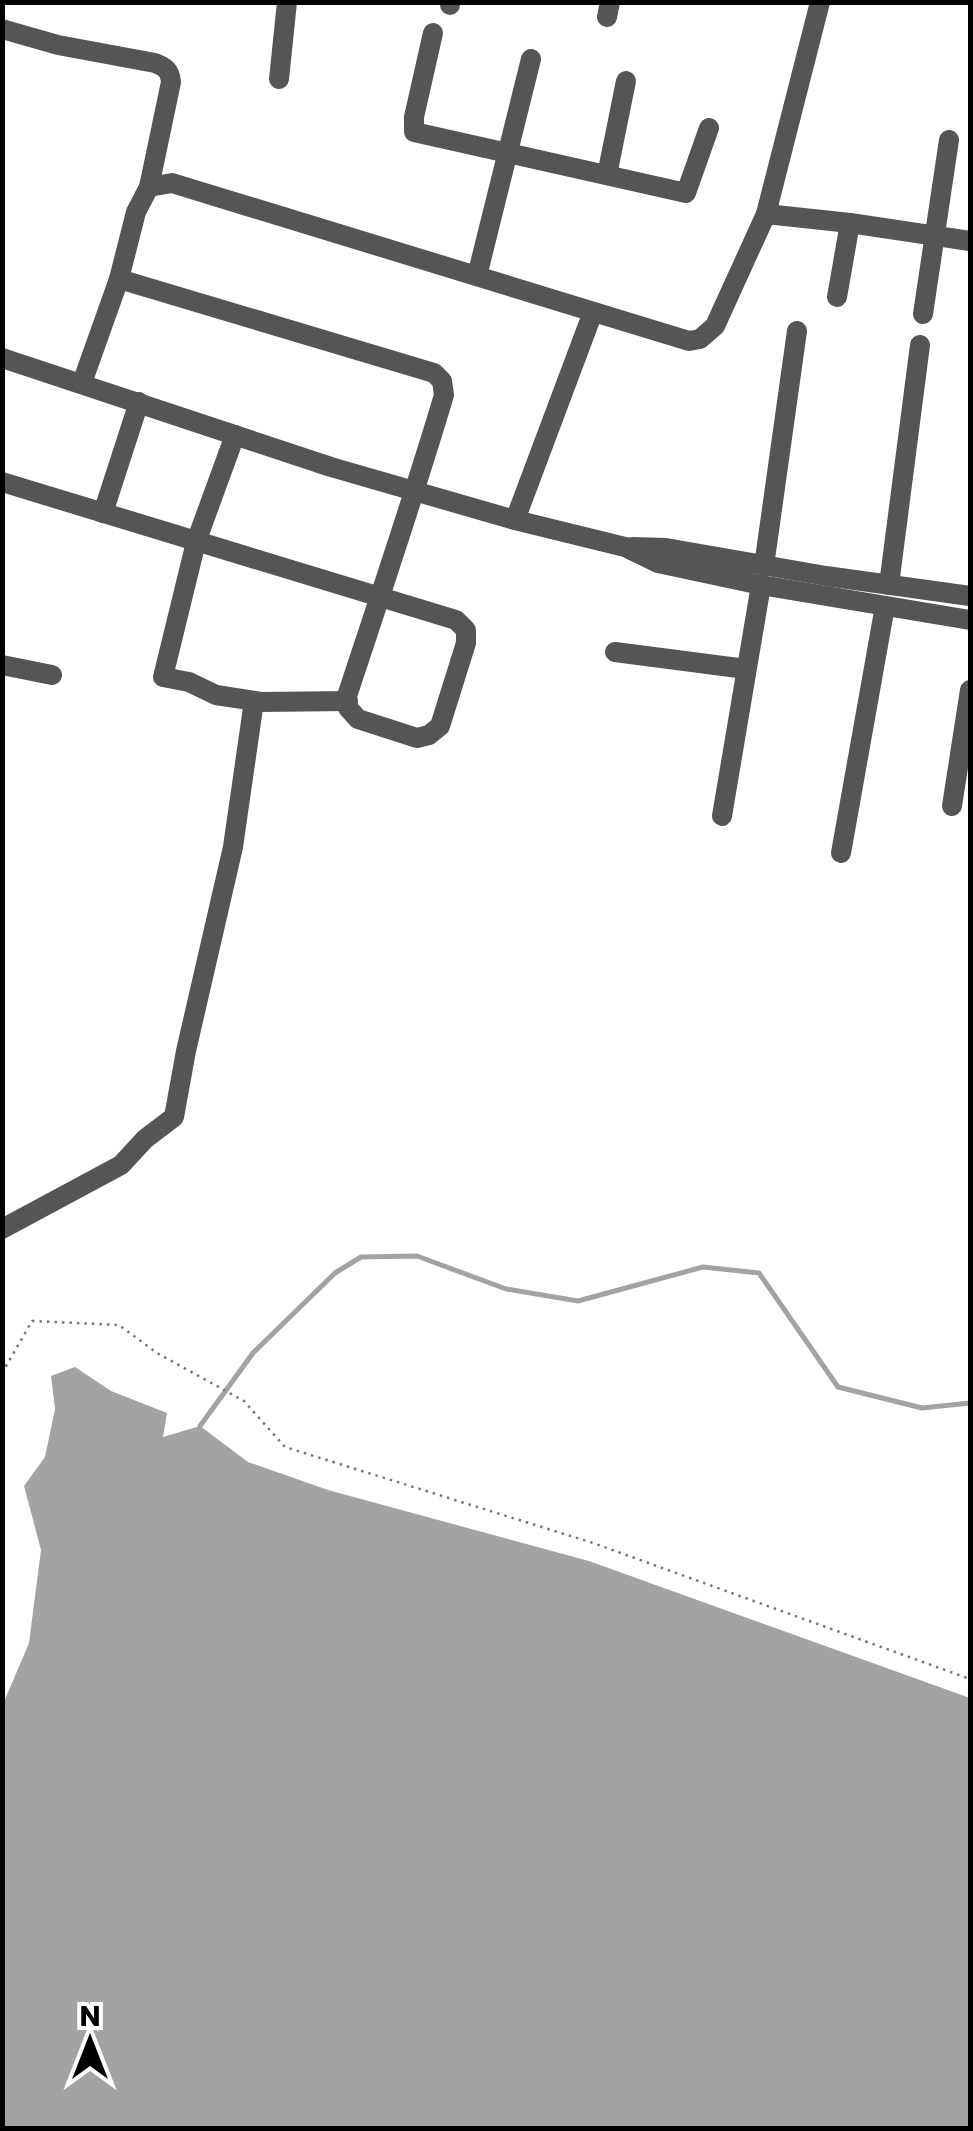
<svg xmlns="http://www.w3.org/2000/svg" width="973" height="2131" viewBox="0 0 973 2131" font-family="Poppins,sans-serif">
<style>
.water{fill:#a3a3a3}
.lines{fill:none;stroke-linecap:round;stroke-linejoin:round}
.stream{stroke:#a3a3a3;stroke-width:5}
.path{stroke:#777;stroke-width:2.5;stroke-dasharray:2.5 5;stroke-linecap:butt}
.minor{stroke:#555;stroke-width:20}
</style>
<rect width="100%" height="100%" fill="#fff"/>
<polygon class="water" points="75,1367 111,1391 167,1413 163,1437 200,1426 248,1462 328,1490 589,1561 970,1698 970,2128 3,2128 3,1704 29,1643 41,1550 24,1486 45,1457 55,1409 51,1376"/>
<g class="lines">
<polyline class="stream" points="200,1426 253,1353 335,1273 361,1257 417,1256 506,1289 578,1301 703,1267 759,1273 838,1387 922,1408 970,1403"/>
<polyline class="path" points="2,1373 32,1321 119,1325 157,1353 244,1401 285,1447 593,1543 970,1679"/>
<g class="minor">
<polyline points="450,5 450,2"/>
<polyline points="607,17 610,2"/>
<path d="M2 29 58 45 155 63C165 67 170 70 171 82L149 187"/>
<polyline points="433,33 414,117 414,132 686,193 709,128"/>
<polyline points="279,79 287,2"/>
<polyline points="607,175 626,81"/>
<polyline points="766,214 820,2"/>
<polyline points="477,276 531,59"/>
<polyline points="837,297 850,223"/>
<polyline points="923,314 949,140"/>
<polyline points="2,358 331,467 515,520 625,547 658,563 761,585 970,620"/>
<polyline points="82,383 119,279 136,212 149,187 172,183 689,341 700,339 715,326 766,214 850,223 970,241"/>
<polyline points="235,435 196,542 163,677 189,682 216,695 261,702 348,701"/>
<path d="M2 482 456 620 466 630V643L440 726 429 735 417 738 358 719 348 708 347 696C380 596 414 496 444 395L442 381 434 373 119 279"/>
<polyline points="103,513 139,402"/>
<polyline points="515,520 593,312"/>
<polyline points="632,547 666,548 826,576 970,596"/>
<polyline points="764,566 797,331"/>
<polyline points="889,585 920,345"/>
<polyline points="615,652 746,669"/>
<polyline points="2,665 52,675"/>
<polyline points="952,806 970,690"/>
<polyline points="722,816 761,585"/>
<polyline points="841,853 885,606"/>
<polyline points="2,1229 121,1165 145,1139 174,1117 186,1051 233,847 254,701"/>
</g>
</g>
<rect width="973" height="2131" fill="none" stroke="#000000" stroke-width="10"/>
<g transform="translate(90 2041)" stroke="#ffffff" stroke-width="8" paint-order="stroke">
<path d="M0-8L18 38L0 25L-18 38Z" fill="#000000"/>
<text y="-15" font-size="28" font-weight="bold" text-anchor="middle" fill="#000000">N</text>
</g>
</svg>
